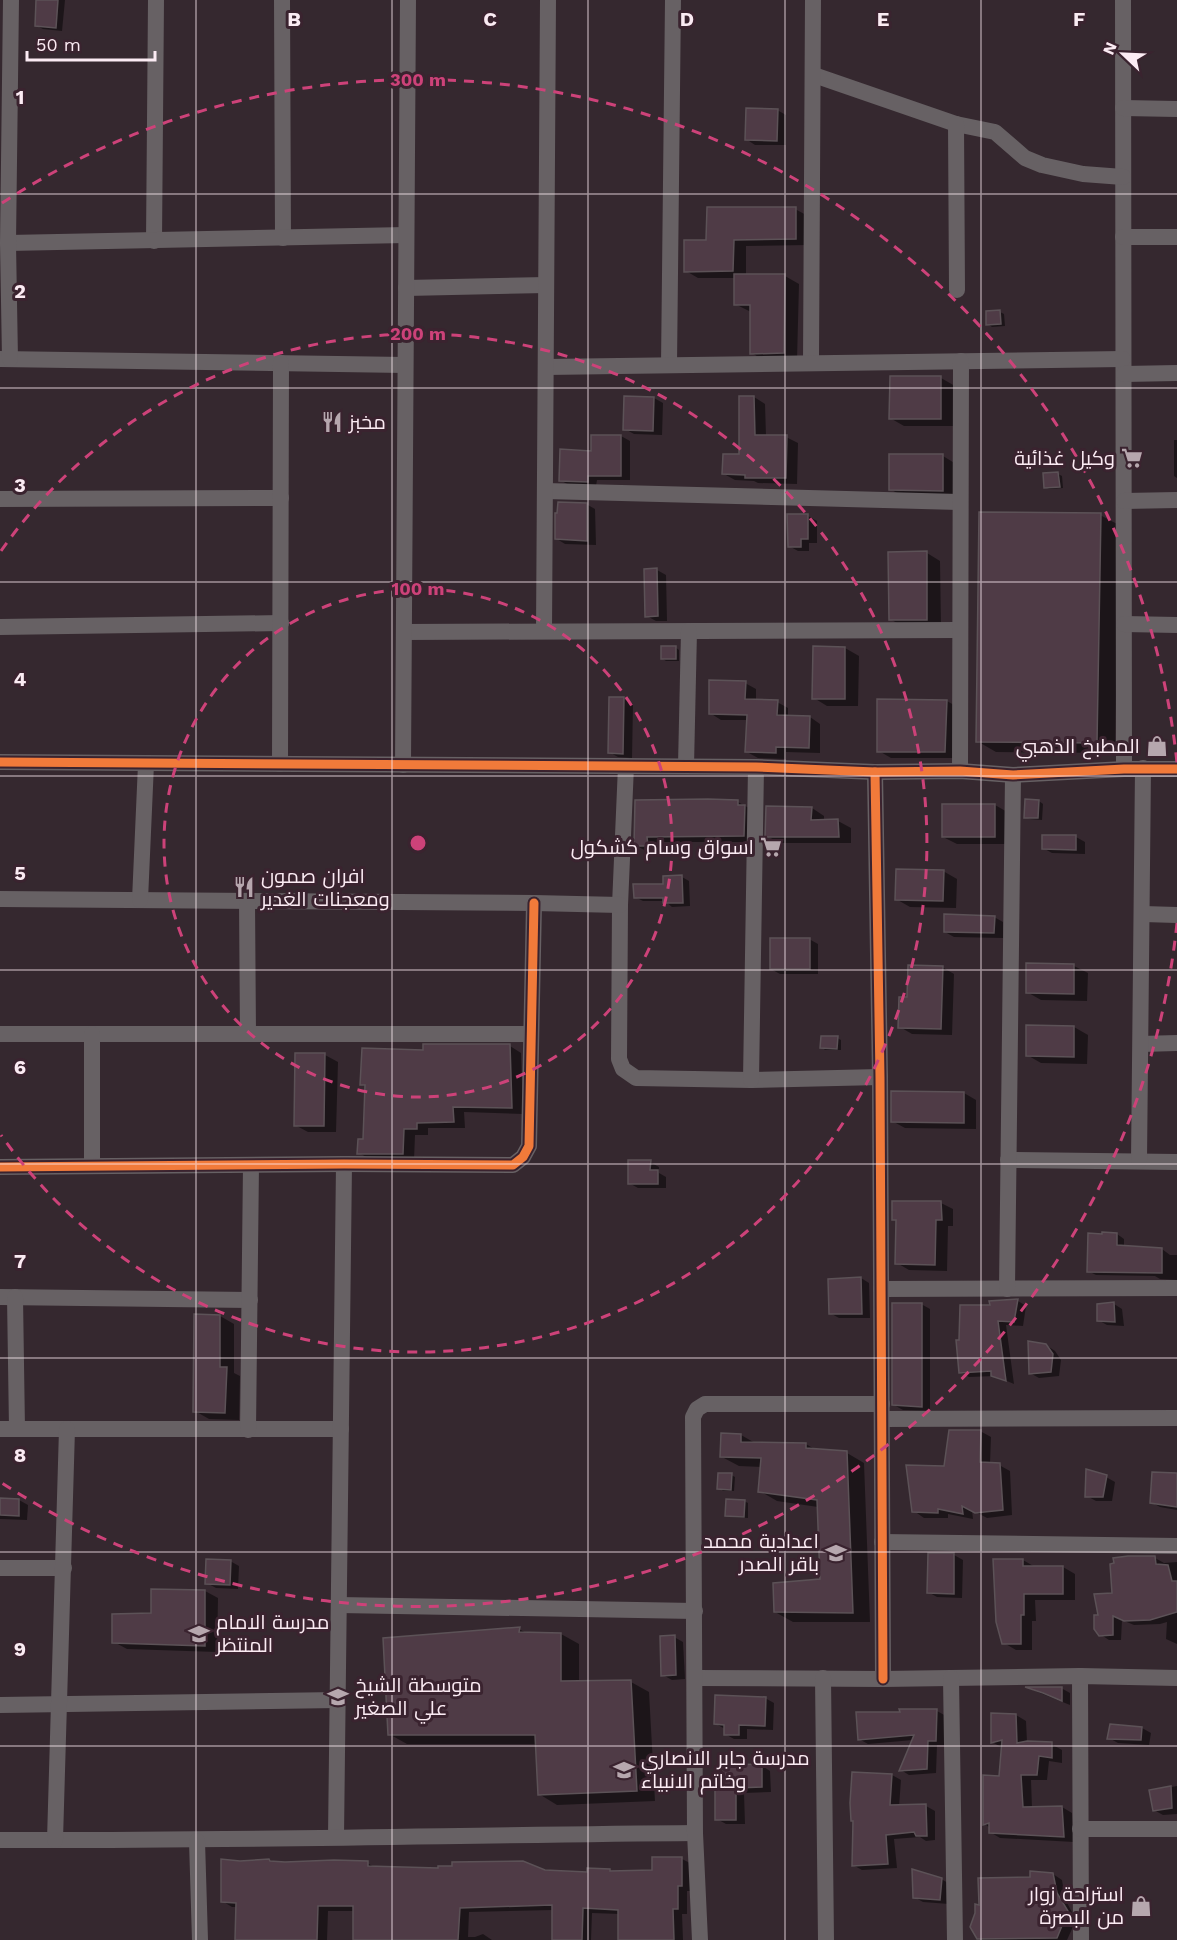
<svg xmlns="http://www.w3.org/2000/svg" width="1177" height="1940" viewBox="0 0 1177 1940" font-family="'Work Sans',Cairo,sans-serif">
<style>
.shadow{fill:#0007}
.building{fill:#4f3b46;stroke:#5c5257;stroke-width:1.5}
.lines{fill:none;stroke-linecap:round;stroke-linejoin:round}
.street{stroke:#676164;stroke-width:16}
.cycleway-casing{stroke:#3a232f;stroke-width:13}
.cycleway{stroke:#f17a3a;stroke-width:9}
.grid{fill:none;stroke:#fbebf3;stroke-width:1.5;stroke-opacity:0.55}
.ring{fill:none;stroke:#cd4279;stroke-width:3;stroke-dasharray:10 8}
.labels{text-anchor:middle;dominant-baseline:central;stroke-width:6;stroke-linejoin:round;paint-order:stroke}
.poi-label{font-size:20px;fill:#fbebf3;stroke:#3a232f;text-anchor:start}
.grid-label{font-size:20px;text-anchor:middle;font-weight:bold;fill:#fbebf3;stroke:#3a232f;stroke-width:6;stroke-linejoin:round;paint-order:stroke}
.centre{fill:#cd4279;stroke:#3a232f;stroke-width:3}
.ring-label{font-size:18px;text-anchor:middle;font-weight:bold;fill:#cd4279;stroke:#3a232f;stroke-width:6;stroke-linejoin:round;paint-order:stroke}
</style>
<rect width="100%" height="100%" fill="#35282f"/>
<g class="shadow">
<polygon points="38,0 65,0 62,31 43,29 37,26"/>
<polygon points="777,110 786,115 786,145 755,145 746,139"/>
<polygon points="795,209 808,216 808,245 746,246 746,275 785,276 799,284 797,360 765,361 752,353 751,312 735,304 736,278 698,278 686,271 707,241"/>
<polygon points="1000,312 1004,314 1005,326 992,327 988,324"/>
<polygon points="941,378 955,386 954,426 904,426 890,418"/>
<polygon points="740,397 754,397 765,404 766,436 786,437 798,443 797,484 758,483 754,481 735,480 724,474 740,456"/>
<polygon points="654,398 663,403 662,435 634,434 625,429"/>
<polygon points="621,436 630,441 630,480 597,480 596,486 569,485 560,480"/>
<polygon points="1174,440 1177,440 1177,478 1174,476"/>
<polygon points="943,456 956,464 956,498 904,497 890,489"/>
<polygon points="1058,474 1062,476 1063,488 1049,489 1046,487"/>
<polygon points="586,504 595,509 596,545 565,544 557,539"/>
<polygon points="1100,515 1119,525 1115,753 996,752 977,741"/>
<polygon points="808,516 817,521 817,543 809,543 809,551 798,551 789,546"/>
<polygon points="927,553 940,561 941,627 904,627 890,619"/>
<polygon points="657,570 666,575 667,621 656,621 647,616"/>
<polygon points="675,647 679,650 679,661 666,661 663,659"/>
<polygon points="845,648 859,656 858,706 827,706 814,698"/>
<polygon points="745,683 756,689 756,701 777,702 788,708 788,717 810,717 820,724 820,753 786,752 786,759 758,758 747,752 748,720 721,720 710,713"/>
<polygon points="624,699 633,704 632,758 618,757 609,752"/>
<polygon points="947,701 959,708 957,758 891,758 879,751"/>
<polygon points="637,801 738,802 749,808 755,842 658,842 658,851 646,851 635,845"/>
<polygon points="1039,801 1043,804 1042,820 1030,819 1026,817"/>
<polygon points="944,805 995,805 1009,813 1009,844 957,844 943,837"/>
<polygon points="812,808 824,816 824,821 838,821 851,828 851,843 780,843 767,836"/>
<polygon points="1044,836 1076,837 1085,842 1085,854 1052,853 1043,848"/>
<polygon points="943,871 957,879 956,908 910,907 896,899"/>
<polygon points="682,877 689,881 690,906 672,907 665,901 643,901 635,897 664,886"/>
<polygon points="994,917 1003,922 1003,938 954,937 945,932"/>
<polygon points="809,939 818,944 818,974 780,974 771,969"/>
<polygon points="1074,966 1088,973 1087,1001 1041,1000 1027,992"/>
<polygon points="942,967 954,974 952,1035 912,1034 900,1027 908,999"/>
<polygon points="1074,1027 1088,1035 1087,1064 1041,1063 1027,1055"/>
<polygon points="837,1038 841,1040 841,1050 825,1050 822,1047"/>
<polygon points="510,1046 521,1053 523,1114 464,1112 465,1128 428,1128 428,1135 415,1135 414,1160 370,1159 359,1153 365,1141 366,1087 361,1084 425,1051"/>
<polygon points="297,1054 325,1055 338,1062 336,1132 308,1132 295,1125"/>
<polygon points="964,1093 976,1100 976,1129 905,1128 892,1121"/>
<polygon points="650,1162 659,1167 659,1173 666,1177 666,1188 638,1188 629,1183"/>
<polygon points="893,1203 941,1203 953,1209 953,1226 948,1226 947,1271 909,1270 897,1263 898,1221 893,1219"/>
<polygon points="1117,1234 1124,1239 1124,1247 1162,1249 1170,1255 1177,1255 1177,1280 1160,1279 1155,1276 1096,1275 1088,1271"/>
<polygon points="861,1278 869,1283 870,1318 839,1318 830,1313"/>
<polygon points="1018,1301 1026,1306 1023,1326 1006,1325 1014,1384 995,1376 969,1377 960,1372 992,1307"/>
<polygon points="921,1304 930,1309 930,1411 903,1410 894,1405"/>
<polygon points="1114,1304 1122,1309 1124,1326 1107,1325 1098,1320"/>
<polygon points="195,1316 220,1316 234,1324 234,1373 240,1376 239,1420 209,1419 195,1411"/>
<polygon points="1046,1345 1055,1351 1061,1360 1059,1376 1039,1378 1030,1373"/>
<polygon points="980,1431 991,1437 990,1464 999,1465 1010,1471 1012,1515 987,1518 972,1510 973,1519 948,1514 948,1518 924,1518 914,1511"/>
<polygon points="741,1435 755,1443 806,1444 816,1450 847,1453 864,1463 870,1622 793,1622 775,1612 822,1581 818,1507 777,1501 760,1491 762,1467 739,1466 722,1457"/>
<polygon points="731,1475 735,1477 734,1491 723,1491 719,1488"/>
<polygon points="1177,1475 1177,1510 1160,1507 1151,1502"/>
<polygon points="1106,1477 1115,1482 1112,1501 1096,1501 1087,1496"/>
<polygon points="0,1500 19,1500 28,1505 27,1520 0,1519"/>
<polygon points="744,1501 748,1503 748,1518 731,1517 727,1515"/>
<polygon points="954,1555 963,1560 962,1598 937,1597 928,1592"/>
<polygon points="1155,1558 1164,1563 1177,1562 1177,1644 1166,1639 1167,1622 1160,1624 1134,1625 1122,1620 1121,1640 1109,1640 1100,1634 1099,1617 1113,1594"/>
<polygon points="1023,1560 1035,1567 1063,1567 1075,1574 1075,1600 1035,1600 1036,1621 1032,1621 1032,1650 1016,1650 1004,1643"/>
<polygon points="230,1561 239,1566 238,1589 216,1588 207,1583"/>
<polygon points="205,1591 218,1598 217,1652 127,1649 114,1642 153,1615"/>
<polygon points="519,1629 528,1634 561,1634 579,1644 579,1682 631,1682 649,1692 655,1801 557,1805 539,1794 537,1744 407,1744 389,1734"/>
<polygon points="674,1637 683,1642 685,1679 672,1680 663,1675"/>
<polygon points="1061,1688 1070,1693 1070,1705 1030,1689"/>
<polygon points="765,1698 774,1703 773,1730 747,1729 747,1739 734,1739 725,1734 725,1729 716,1724"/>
<polygon points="937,1711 946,1716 945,1745 937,1745 936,1773 909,1775 901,1770 913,1740 868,1744 859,1739"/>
<polygon points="1016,1715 1026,1721 1027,1742 1051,1744 1062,1750 1062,1763 1049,1761 1047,1780 1031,1780 1032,1808 1062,1807 1072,1813 1074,1842 1000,1838 990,1832 990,1828 985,1824 1001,1778 1003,1748 992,1742"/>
<polygon points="1111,1726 1142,1728 1151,1733 1149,1745 1118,1743 1109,1738"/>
<polygon points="761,1765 770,1771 771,1792 744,1793 745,1824 726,1824 717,1819 725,1790"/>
<polygon points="892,1775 901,1780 899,1807 926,1806 935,1811 935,1840 926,1841 920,1837 894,1839 897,1868 862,1870 853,1865"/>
<polygon points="1177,1786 1177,1814 1163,1815 1154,1810 1151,1791"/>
<polygon points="682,1859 692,1864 692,1891 687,1891 687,1914 682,1914 683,1940 619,1940 620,1914 592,1913 591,1940 554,1940 554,1910 469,1912 468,1937 475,1937 483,1934 492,1940 354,1940 354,1911 328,1911 327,1940 235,1940 237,1907 232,1907 222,1901 240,1862 269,1860 273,1863 367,1863 376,1868 588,1874 609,1870 613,1872 653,1872"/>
<polygon points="1053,1874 1062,1880 1065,1899 1076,1920 1067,1940 982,1940 978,1938 980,1906 1032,1878"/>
<polygon points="941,1879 950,1884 949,1904 923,1902 914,1897"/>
</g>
<g class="building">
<polygon points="36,0 58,0 56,28 35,26"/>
<polygon points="746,108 778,109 777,141 745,140"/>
<polygon points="707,207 796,207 796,239 734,240 733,271 684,272 684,240 706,240"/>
<polygon points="734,274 785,274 784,353 750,354 750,305 734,305"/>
<polygon points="1000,310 1001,324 986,325 986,311"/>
<polygon points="890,376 941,376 941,419 889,419"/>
<polygon points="624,396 654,397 653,431 623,430"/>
<polygon points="739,396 754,396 755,435 787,435 786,478 745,478 745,475 722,474 723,454 739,454"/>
<polygon points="591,435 621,435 621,476 588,476 588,482 559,481 560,449 591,451"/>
<polygon points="889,454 943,454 943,491 889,490"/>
<polygon points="1058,472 1060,487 1044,488 1043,473"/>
<polygon points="558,502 587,503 587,541 555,539 555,513 557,513"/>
<polygon points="979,512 1101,513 1097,743 976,742"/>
<polygon points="787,514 808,514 808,539 801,539 801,547 788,547"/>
<polygon points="927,551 927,620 889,620 888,552"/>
<polygon points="657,568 658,616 645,617 644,569"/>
<rect x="661" y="646" width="15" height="13"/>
<polygon points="813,646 845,647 845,699 812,699"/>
<polygon points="709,680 746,681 745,699 778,700 777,715 810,716 809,748 776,747 776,753 745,752 747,715 709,714"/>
<polygon points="609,697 624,697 623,754 608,753"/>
<polygon points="877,699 947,700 945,752 877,752"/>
<polygon points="708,799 738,800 738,805 745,805 744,836 647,837 648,846 634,846 635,800"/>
<polygon points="1025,799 1039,800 1038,818 1024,818"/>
<rect x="942" y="804" width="53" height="33"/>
<polygon points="766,806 812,807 811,820 838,819 839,837 765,837"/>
<polygon points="1042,835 1076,835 1076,850 1042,849"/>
<polygon points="896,869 944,870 943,901 895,900"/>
<polygon points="682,875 683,903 663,903 663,898 634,898 633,884 663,884 663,876"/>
<polygon points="944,914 995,916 994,933 944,932"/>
<rect x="770" y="938" width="40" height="31"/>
<polygon points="1026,963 1074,964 1074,994 1026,993"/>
<polygon points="908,965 943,966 941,1029 898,1028 899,997 907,997"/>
<polygon points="1026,1025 1074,1026 1074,1057 1026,1056"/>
<polygon points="821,1036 838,1036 837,1049 820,1048"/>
<polygon points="423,1044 510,1044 512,1108 453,1107 454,1122 417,1123 417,1129 404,1129 403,1154 357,1154 358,1139 363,1139 365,1085 360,1085 362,1048 423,1050"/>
<polygon points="295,1053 325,1053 324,1126 294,1126"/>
<polygon points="891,1091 964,1092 964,1123 891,1122"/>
<polygon points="628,1160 651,1160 650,1170 658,1170 658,1184 628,1184"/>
<polygon points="892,1201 941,1201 942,1220 936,1220 935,1265 895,1264 896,1220 892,1220"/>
<polygon points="1102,1232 1117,1233 1117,1245 1162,1248 1162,1273 1087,1272 1088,1233 1102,1234"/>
<polygon points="861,1277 862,1314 829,1314 828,1279"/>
<polygon points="1018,1299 1014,1322 998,1321 1006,1381 991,1376 991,1371 959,1373 956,1340 959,1340 960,1305 990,1305 989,1301"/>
<polygon points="1114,1302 1115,1322 1097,1321 1097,1304"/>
<polygon points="892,1303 922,1303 922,1407 892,1405"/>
<polygon points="194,1314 220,1315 220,1367 227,1367 225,1413 193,1412"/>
<polygon points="1028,1341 1046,1344 1053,1354 1051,1372 1029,1374"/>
<polygon points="949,1430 981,1430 980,1462 1000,1463 1003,1510 975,1513 962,1506 963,1514 938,1509 938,1513 912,1512 906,1465 944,1466"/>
<polygon points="721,1433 741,1434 741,1442 806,1443 806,1448 847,1451 853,1613 774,1612 773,1583 820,1579 817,1500 758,1492 761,1458 720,1457"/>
<polygon points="1086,1469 1107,1475 1103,1497 1085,1497"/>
<polygon points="1152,1472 1177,1473 1177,1507 1150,1503"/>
<polygon points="718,1473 732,1473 731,1490 717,1489"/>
<polygon points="0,1498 19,1499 19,1516 0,1515"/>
<polygon points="726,1499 745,1500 744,1517 725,1516"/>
<polygon points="928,1553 954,1553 954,1594 927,1593"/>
<polygon points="1128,1556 1155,1556 1156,1564 1168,1565 1172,1581 1177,1581 1177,1612 1150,1620 1124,1621 1113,1616 1113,1635 1099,1636 1094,1629 1094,1615 1098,1615 1094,1594 1112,1593 1110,1564 1114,1563 1113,1558"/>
<polygon points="206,1559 231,1560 230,1585 205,1584"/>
<polygon points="993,1559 1023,1559 1023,1566 1063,1566 1063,1594 1024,1594 1024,1615 1021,1615 1021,1644 1002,1644 996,1622"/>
<polygon points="151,1589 205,1590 205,1646 112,1643 112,1614 151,1613"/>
<polygon points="520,1627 519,1632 561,1633 561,1681 631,1680 637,1791 538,1795 535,1735 388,1735 383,1638"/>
<polygon points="675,1635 676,1675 661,1676 660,1636"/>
<polygon points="1025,1687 1062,1687 1062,1701 1043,1693"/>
<polygon points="715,1695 766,1697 765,1726 739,1725 739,1735 724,1735 724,1725 714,1724"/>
<polygon points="899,1709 937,1709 936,1741 928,1741 927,1769 899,1771 914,1735 858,1740 856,1712 900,1712"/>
<polygon points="991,1713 1016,1714 1017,1743 1027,1741 1052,1742 1052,1758 1039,1756 1037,1775 1021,1775 1023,1807 1062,1806 1064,1837 989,1833 989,1823 983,1825 983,1775 999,1776 1002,1740 991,1743"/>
<polygon points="1110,1724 1142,1727 1141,1740 1107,1739"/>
<polygon points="762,1764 762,1787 736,1788 736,1820 715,1820 715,1789 724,1789 723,1765"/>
<polygon points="852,1772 892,1774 890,1805 926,1804 927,1836 916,1836 914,1832 886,1835 888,1864 852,1866 853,1821 851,1821 850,1803"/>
<polygon points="1171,1786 1172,1808 1153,1811 1149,1790"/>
<polygon points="652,1857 682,1857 682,1886 678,1886 678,1909 673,1909 674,1940 618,1940 618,1910 583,1908 582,1940 552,1940 552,1905 460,1908 458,1940 353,1940 353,1906 318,1906 317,1940 235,1940 236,1903 221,1902 221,1859 240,1861 269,1859 270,1861 285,1862 334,1860 368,1861 368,1866 438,1868 438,1866 452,1866 452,1862 523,1861 545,1870 587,1872 587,1868 610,1869 610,1871 652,1870"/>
<polygon points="912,1869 942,1878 940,1900 913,1898"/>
<polygon points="1030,1871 1053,1873 1057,1893 1068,1911 1057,1938 977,1939 970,1927 975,1913 975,1904 979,1905 978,1878 1030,1877"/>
</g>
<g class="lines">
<g class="street">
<polyline points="282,0 283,238"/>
<polyline points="1123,0 1124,769"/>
<polyline points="814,75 956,124 995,132 1025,158 1042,165 1083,174 1123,177"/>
<polyline points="1123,108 1177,109"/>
<polyline points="956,124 957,290"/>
<polyline points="1123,237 1177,237"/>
<polyline points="154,241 156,0"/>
<polyline points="8,243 406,235"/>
<polyline points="406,288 546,285"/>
<polyline points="0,359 405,365"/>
<polyline points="10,359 8,243 11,0"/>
<polyline points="811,362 813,0"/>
<polyline points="669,365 673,0"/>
<polyline points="546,367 1123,359"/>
<polyline points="1124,374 1177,373"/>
<polyline points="545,491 959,502"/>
<polyline points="0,499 281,498"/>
<polyline points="1124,501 1177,500"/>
<polyline points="1124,624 1177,625"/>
<polyline points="0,627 281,623"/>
<polyline points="544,631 548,0"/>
<polyline points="404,632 959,630"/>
<polyline points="0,762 756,767 875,772 960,771 1013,775 1124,769 1177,769"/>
<polyline points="280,764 281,363"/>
<polyline points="403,765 408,0"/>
<polyline points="626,766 620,905 619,1059 623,1069 636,1078 751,1080 880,1077"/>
<polyline points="686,766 689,631"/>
<polyline points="960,771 961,361"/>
<polyline points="875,772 880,1077 883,1679"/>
<polyline points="0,899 534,903 620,905"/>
<polyline points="140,900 146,764"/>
<polyline points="247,901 248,1034"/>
<polyline points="1143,914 1177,915"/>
<polyline points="0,1034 530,1034"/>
<polyline points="1141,1044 1177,1043"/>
<polyline points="751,1080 756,767"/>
<polyline points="1008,1160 1177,1162"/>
<polyline points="1139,1161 1143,768"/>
<polyline points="92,1166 92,1034"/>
<polyline points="0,1167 344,1164 513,1165 523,1157 529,1146 534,903"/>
<polyline points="881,1289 1177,1288"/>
<polyline points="1007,1289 1013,775"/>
<polyline points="0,1297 250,1300"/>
<polyline points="15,1297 17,1429"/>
<polyline points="882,1419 1177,1418"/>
<polyline points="0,1429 341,1429"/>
<polyline points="248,1430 251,1165"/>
<polyline points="882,1542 1177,1546"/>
<polyline points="0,1568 64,1568"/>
<polyline points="339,1605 695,1611"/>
<polyline points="1080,1676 1081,1940"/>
<polyline points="695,1678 883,1679 1080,1676 1177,1678"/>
<polyline points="823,1678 826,1940"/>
<polyline points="951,1678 955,1940"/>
<polyline points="0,1705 338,1700"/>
<polyline points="1080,1829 1177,1829"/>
<polyline points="336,1837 344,1164"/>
<path d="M0 1840C232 1841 463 1835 695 1833"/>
<polyline points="55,1840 67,1429"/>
<polyline points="197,1841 200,1940"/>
<polyline points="700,1940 695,1833 693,1417 697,1409 705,1404 882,1404"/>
</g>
<defs>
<g id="cycleway">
<polyline points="0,762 756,767 875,772 960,771 1013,775 1124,769 1177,769"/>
<polyline points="875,772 880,1077 883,1679"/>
<polyline points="0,1167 344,1164 513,1165 523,1157 529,1146 534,903"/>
</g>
</defs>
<use href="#cycleway" class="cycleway-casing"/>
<use href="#cycleway" class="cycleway"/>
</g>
<path class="grid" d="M196 0V1940M392 0V1940M588 0V1940M785 0V1940M981 0V1940M0 194H1177M0 388H1177M0 582H1177M0 776H1177M0 970H1177M0 1164H1177M0 1358H1177M0 1552H1177M0 1746H1177"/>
<g class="ring">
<circle cx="418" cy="843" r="254"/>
<path d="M1 551A509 509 0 1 1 1 1135"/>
<path d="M1177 923A763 763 0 0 1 2 1483M2 203A763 763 0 0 1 1177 763"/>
</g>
<defs>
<symbol id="restaurant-bare" viewBox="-9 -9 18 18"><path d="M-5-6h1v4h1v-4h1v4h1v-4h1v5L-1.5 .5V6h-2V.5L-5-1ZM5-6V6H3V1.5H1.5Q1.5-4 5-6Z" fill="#b6a7ae" stroke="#3a232f" stroke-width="2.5" paint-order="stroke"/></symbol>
<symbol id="supermarket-bare" viewBox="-9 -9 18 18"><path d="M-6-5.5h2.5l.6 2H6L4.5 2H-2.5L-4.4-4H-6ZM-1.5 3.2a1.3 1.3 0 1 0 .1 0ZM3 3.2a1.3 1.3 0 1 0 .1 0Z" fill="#b6a7ae" stroke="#3a232f" stroke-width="2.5" paint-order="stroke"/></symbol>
<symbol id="shop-bare" viewBox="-9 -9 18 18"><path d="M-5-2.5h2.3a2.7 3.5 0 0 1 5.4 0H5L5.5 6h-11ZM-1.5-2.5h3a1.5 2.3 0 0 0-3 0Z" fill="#b6a7ae" stroke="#3a232f" stroke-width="2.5" paint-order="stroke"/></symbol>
<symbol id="school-bare" viewBox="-9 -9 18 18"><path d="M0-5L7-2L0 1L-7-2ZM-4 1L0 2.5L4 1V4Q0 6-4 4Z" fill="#b6a7ae" stroke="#3a232f" stroke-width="2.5" paint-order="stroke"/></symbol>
</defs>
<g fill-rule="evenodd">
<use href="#restaurant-bare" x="317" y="407" width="30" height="30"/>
<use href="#supermarket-bare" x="1117" y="443" width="30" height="30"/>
<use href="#shop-bare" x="1142" y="731" width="30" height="30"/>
<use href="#supermarket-bare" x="756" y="832" width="30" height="30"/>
<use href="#restaurant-bare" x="229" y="872" width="30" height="30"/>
<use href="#school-bare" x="821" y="1538" width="30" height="30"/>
<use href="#school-bare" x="184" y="1619" width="30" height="30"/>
<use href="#school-bare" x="323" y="1682" width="30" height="30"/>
<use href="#school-bare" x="609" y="1755" width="30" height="30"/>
<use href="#shop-bare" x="1126" y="1891" width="30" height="30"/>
</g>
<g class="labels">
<g class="poi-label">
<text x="349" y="422">مخبز</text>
<text x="1115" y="458" text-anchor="end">وكيل غذائية</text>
<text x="1140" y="746" text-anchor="end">المطبخ الذهبي</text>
<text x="754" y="847" text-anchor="end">اسواق وسام كشكول</text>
<text x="261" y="876">افران صمون<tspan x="261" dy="23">ومعجنات الغدير</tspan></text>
<text x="819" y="1541" text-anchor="end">اعدادية محمد<tspan x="819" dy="23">باقر الصدر</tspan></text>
<text x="216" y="1622">مدرسة الامام<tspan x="216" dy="23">المنتظر</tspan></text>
<text x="355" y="1685">متوسطة الشيخ<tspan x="355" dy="23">علي الصغير</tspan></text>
<text x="641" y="1758">مدرسة جابر الانصاري<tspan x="641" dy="23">وخاتم الانبياء</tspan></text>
<text x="1124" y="1894" text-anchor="end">استراحة زوار<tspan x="1124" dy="23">من البصرة</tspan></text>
</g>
</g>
<g class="grid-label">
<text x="294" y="26">B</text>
<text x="490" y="26">C</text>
<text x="687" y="26">D</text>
<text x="883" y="26">E</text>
<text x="1079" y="26">F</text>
<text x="20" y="104">1</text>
<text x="20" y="298">2</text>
<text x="20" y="492">3</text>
<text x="20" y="686">4</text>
<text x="20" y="880">5</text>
<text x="20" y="1074">6</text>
<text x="20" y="1268">7</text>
<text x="20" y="1462">8</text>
<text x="20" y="1656">9</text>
</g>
<circle cx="418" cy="843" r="9" class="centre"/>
<g class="ring-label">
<text x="418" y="86">300 m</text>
<text x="418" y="340">200 m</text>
<text x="418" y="595">100 m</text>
</g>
<g transform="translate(1123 54) rotate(293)" stroke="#3a232f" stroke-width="4.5" paint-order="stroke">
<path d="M0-4.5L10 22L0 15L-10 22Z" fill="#fbebf3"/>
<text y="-9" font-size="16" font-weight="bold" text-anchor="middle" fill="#fbebf3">N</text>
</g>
<path d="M27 51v9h128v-9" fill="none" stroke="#fbebf3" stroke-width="3"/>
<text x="36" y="51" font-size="18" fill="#fbebf3" stroke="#3a232f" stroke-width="4.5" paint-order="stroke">50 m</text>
</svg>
